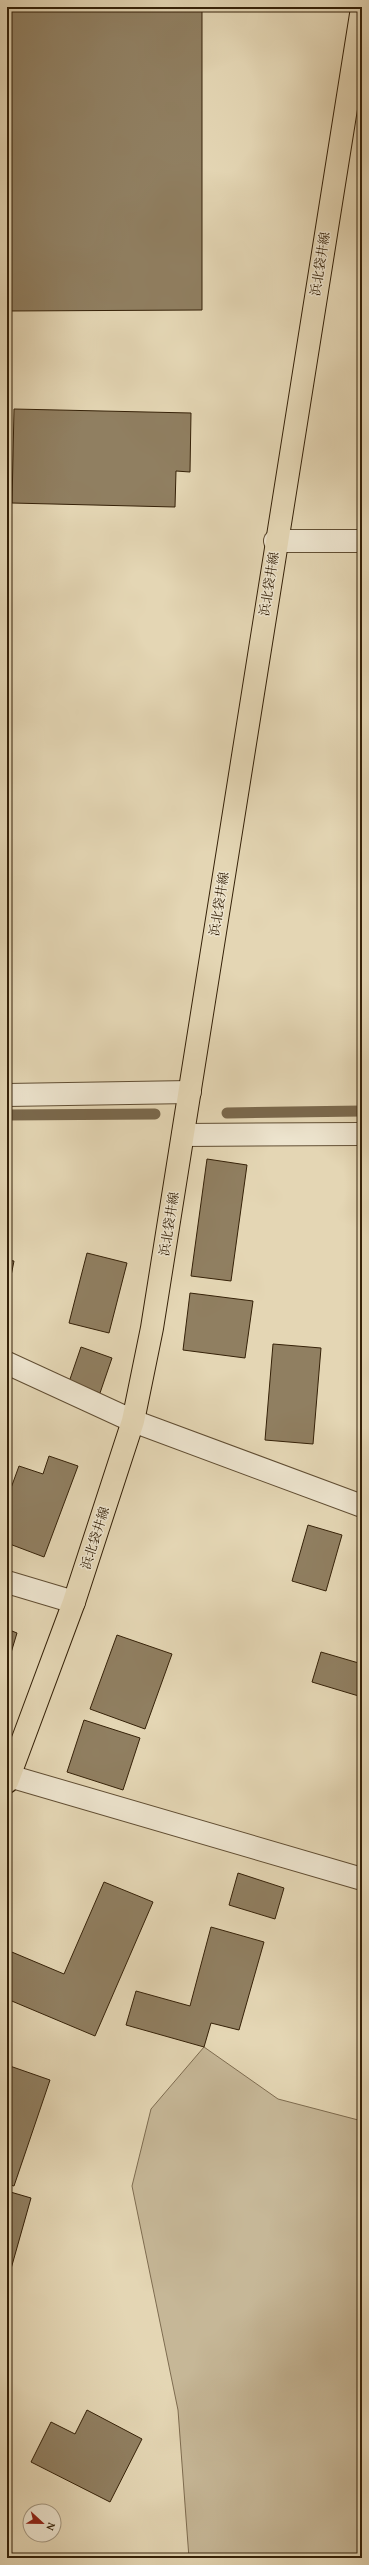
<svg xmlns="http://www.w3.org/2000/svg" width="369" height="2565" viewBox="0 0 369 2565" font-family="'Gentium Book Plus','Noto Serif JP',serif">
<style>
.green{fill:#c6b797;stroke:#7e6c50}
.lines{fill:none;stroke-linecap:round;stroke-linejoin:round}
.stream{stroke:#7a684c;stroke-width:11}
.building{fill:#907f61;stroke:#352108}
.minor-casing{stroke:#614e33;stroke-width:24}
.major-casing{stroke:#352108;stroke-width:24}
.minor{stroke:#ede4ce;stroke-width:22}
.major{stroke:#e4d6b4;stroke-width:22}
.labels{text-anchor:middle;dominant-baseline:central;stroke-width:3;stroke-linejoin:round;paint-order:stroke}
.street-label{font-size:13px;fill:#352108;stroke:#ede4ce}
</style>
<rect width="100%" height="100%" fill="#e4d6b4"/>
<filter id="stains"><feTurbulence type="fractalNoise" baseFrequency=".005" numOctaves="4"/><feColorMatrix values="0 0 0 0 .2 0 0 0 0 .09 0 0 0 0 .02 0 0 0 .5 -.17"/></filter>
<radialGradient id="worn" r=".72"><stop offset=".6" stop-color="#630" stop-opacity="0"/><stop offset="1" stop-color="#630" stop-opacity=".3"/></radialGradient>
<polygon class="green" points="204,2047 278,2099 362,2121 362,2558 189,2558 178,2410 132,2186 151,2109"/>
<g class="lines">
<g class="stream">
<polyline points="227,1113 362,1111"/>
<polyline points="7,1115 155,1114"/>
</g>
</g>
<g class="building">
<polygon points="7,7 202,7 202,310 7,311"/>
<polygon points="14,409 191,413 190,472 176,471 175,507 12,503"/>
<polygon points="207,1159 247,1165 231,1281 191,1276"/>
<polygon points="87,1253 127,1263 109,1333 69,1323"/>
<polygon points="7,1260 14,1261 7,1296"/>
<polygon points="190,1293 253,1301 245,1358 183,1350"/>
<polygon points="273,1344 321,1348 313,1444 265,1440"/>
<polygon points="81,1347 112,1358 100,1393 69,1382"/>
<polygon points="49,1456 78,1466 44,1557 7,1543 7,1499 19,1466 43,1474"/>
<polygon points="308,1525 342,1535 326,1591 292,1581"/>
<polygon points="7,1629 17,1633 7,1666"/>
<polygon points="117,1635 172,1654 145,1729 90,1709"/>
<polygon points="321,1652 362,1664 362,1697 312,1682"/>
<polygon points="84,1720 140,1738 123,1790 67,1772"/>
<polygon points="238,1873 284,1888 275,1919 229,1905"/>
<polygon points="104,1882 153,1902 95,2036 7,1999 7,1950 64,1974"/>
<polygon points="211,1927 264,1942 239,2030 211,2023 204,2047 126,2025 136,1991 190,2006"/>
<polygon points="7,2065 50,2080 14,2186 7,2184"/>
<polygon points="7,2191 31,2198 7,2283"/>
<polygon points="87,2410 142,2439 110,2502 31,2462 51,2422 75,2434"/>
</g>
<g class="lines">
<defs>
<g id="minor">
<polyline points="275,541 362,541"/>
<polyline points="7,1095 190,1092"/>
<polyline points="183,1135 362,1134"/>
<polyline points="7,1363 133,1421 362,1506"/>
<polyline points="7,1582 74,1602"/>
<polyline points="9,1776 362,1879"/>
</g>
<polyline id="major" points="7,1782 74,1602 133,1421 152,1328 362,8"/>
</defs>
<use href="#minor" class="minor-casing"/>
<use href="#major" class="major-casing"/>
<use href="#minor" class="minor"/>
<use href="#major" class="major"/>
</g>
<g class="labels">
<g class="street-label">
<text transform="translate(320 264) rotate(-81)">浜北袋井線</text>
<text transform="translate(269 584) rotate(-81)">浜北袋井線</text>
<text transform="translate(219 904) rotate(-81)">浜北袋井線</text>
<text transform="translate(169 1224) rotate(-81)">浜北袋井線</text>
<text transform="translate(95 1538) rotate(-72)">浜北袋井線</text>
</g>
</g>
<rect width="369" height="2565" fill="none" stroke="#e4d6b4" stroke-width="24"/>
<rect x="8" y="8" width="353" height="2549" fill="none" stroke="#352108" stroke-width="2"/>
<rect x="12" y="12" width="345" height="2541" fill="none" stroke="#352108"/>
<g transform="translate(42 2523) rotate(112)"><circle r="19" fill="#ede4ce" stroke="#a3967f"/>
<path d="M0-3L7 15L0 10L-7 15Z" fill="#8f2418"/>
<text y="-6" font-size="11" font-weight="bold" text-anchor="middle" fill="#352108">N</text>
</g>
<rect width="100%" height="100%" filter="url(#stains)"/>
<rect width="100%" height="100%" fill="url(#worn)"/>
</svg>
